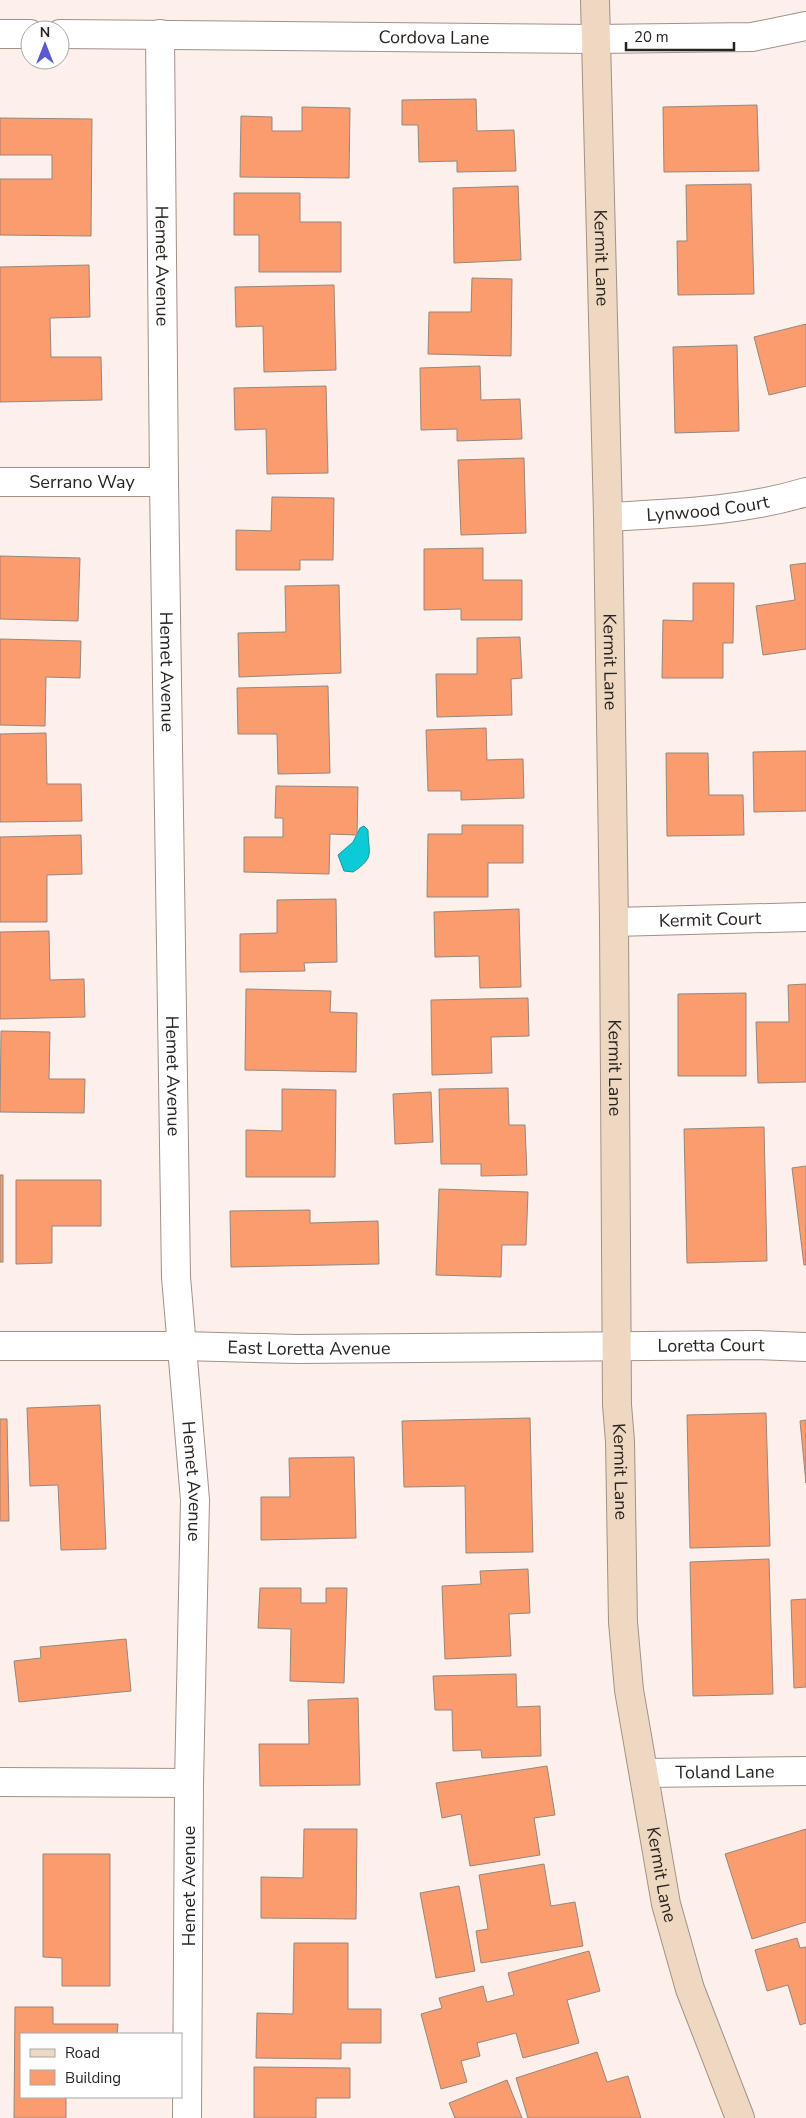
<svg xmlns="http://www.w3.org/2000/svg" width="806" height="2118" viewBox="0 0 806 2118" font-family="'Nunito Sans',sans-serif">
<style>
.water{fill:#0dcad7;stroke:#1698a0}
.building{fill:#fb9c6f;stroke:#958680}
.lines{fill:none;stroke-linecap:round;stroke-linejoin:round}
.street-casing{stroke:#a0918a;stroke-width:30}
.secondary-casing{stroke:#a0918a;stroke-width:30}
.street{stroke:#fff;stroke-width:28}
.secondary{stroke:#efd8c1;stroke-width:28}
.labels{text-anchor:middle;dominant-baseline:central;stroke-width:4.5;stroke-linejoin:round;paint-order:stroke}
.street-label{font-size:18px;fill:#2a2421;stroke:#fff}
</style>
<rect width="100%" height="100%" fill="#fdf0ea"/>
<path class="water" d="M364 826 368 830C368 853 376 857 353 872L344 871 338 855 353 842 360 828Z"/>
<g class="building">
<polygon points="476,99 477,131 514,130 516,171 457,172 457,161 419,162 418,125 402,125 402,100"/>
<polygon points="757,105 759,171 664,172 663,107"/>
<polygon points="302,107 350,108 349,178 240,177 241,116 272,117 272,131 302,131"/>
<polygon points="0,118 92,119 91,236 0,235 0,179 52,179 52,155 0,155"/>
<polygon points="751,184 754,294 678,295 677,241 687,241 686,185"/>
<polygon points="518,186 521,260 454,263 453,188"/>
<polygon points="234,193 300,193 300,222 341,222 341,272 259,272 259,235 234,235"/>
<polygon points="89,265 90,317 50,318 51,357 101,357 102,400 0,402 0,267"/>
<polygon points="472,278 512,279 511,356 428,354 429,312 471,312"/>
<polygon points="334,285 336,370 264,372 263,326 236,327 235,287"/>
<polygon points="806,324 806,386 769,395 754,337"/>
<polygon points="737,345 739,431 675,433 673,347"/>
<polygon points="480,366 481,400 520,399 522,439 457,441 457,429 421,430 420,368"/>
<polygon points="326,386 328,473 267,474 266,429 235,430 234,388"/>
<polygon points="524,458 526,533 461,535 458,460"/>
<polygon points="272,497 334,498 333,560 300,560 300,570 236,570 236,530 271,531"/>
<polygon points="483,548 483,580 522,580 522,620 461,620 461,609 424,610 424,549"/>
<polygon points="0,556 80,558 78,621 0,619"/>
<polygon points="806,563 806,649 763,655 756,606 795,600 790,565"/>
<polygon points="693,583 734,583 733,643 723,643 723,678 662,678 663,620 693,621"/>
<polygon points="339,585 341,673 239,677 238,633 286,632 285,586"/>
<polygon points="520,637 522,678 511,679 512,715 437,717 436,674 477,674 477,638"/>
<polygon points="0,639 81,641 80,678 46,677 45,726 0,725"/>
<polygon points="328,686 330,773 278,774 277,734 238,734 237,688"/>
<polygon points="486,728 487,760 523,759 524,798 461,800 461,791 428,791 426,730"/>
<polygon points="46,733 47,784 81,784 82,821 0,822 0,734"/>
<polygon points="806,751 806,811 754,812 753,752"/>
<polygon points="666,753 708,753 709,795 743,795 744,835 667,836"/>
<polygon points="276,786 358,787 357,835 330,834 329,874 244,872 244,837 283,837 283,818 275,818"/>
<polygon points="462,825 523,825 523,863 488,863 488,897 427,897 428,834 462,834"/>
<polygon points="81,835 82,874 47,875 47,922 0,922 0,837"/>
<polygon points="336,899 337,962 304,963 305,971 240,972 240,934 277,933 277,900"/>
<polygon points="519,909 521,987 480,988 479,956 435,957 434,912"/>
<polygon points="49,931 50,980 84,979 85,1017 0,1019 0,932"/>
<polygon points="806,984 806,1082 758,1083 756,1022 789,1022 788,985"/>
<polygon points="246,989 331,991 330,1012 357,1013 356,1072 245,1070"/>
<polygon points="746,993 746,1076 678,1076 678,994"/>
<polygon points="528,998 529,1036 491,1037 492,1073 432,1075 431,1000"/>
<polygon points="1,1031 50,1032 49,1079 85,1079 84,1113 0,1112"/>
<polygon points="508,1088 509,1125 525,1125 527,1175 481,1176 481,1164 441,1164 439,1089"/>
<polygon points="282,1089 336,1090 335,1177 246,1177 246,1130 282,1131"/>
<polygon points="431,1092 433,1142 395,1144 393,1094"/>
<polygon points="764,1127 767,1261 687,1263 684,1129"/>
<polygon points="806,1166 806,1265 804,1265 792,1168"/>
<rect x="0" y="1175" width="3" height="87"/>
<polygon points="16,1180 101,1180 101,1226 52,1226 52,1263 16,1264"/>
<polygon points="439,1189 528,1192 526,1245 502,1245 501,1277 436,1275"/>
<polygon points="310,1210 310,1223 378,1221 379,1264 231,1267 230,1211"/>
<polygon points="100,1405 106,1549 61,1550 58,1485 30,1486 27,1408"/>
<polygon points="766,1413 770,1546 690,1548 687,1415"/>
<polygon points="530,1418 533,1552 466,1553 465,1486 404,1487 402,1421"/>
<polygon points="0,1419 7,1419 9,1521 0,1521"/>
<polygon points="806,1420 806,1483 800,1421"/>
<polygon points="354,1457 356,1538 261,1540 261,1497 290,1497 289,1458"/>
<polygon points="769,1559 773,1694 693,1696 690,1562"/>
<polygon points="528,1569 530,1613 509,1614 511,1656 445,1659 442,1586 481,1584 480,1571"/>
<polygon points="260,1588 301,1588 301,1603 326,1603 326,1588 347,1588 344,1683 290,1681 291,1629 258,1628"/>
<polygon points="806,1599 806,1687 794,1688 791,1600"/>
<polygon points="126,1639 131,1691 19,1702 14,1661 41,1658 40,1647"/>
<polygon points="516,1674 517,1707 540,1706 541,1756 482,1758 481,1750 453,1751 452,1710 435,1710 433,1676"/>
<polygon points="358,1698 360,1785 260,1786 259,1744 309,1744 308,1700"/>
<polygon points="547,1766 555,1815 534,1818 540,1855 470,1866 461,1814 442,1818 436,1783"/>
<polygon points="304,1829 357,1829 356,1919 261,1918 261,1877 303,1878"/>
<polygon points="806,1829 806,1922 752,1939 725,1854"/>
<polygon points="43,1854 110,1854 110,1986 62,1986 62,1958 43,1957"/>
<polygon points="544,1864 551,1906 575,1902 583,1946 481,1963 476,1931 488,1929 479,1875"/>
<polygon points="459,1886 475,1971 436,1978 420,1893"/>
<polygon points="797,1938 800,1948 806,1947 806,2023 800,2025 788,1985 767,1991 755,1950"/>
<polygon points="294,1943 348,1943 348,2009 381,2009 381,2043 341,2043 341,2059 256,2058 257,2013 293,2014"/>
<polygon points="589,1951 600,1991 567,2000 579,2043 523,2058 516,2033 477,2043 480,2056 461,2061 467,2082 441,2089 421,2014 442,2008 439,1998 483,1986 487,2002 514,1995 508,1973"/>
<polygon points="15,2007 53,2007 53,2024 118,2024 117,2034 21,2034 21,2097 66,2097 66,2118 14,2118"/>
<polygon points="597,2052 607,2082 628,2076 641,2118 528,2118 516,2078"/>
<polygon points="254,2067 350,2068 350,2098 316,2098 316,2118 254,2118"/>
<polygon points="507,2080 522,2118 455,2118 449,2103"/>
</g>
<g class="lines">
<defs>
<g id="street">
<polyline points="0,34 30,34"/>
<path id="s1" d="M60 34 595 39 752 37 806 26"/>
<path id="s2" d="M160 34 164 482 176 1277 195 1500 189 1783 187 2118"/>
<path id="s3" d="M0 482H164"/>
<path id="s4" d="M608 517C677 513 739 512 806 492"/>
<path id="s5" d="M614 922 806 917"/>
<path id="s6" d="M0 1346H182L297 1349 757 1345 806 1347"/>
<path id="s7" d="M644 1773 806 1771"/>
<polyline points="0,1782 189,1783"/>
</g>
<g id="secondary">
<path id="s8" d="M595 0 608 517 614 922 617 1405 620 1441 623 1622 629 1690 666 1904 690 1989 740 2118"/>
</g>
</defs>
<use href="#street" class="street-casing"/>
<use href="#secondary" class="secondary-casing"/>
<use href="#street" class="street"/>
<use href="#secondary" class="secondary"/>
</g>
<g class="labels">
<g class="street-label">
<text stroke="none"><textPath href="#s1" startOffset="374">Cordova Lane</textPath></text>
<text stroke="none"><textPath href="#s8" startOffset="258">Kermit Lane</textPath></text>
<text stroke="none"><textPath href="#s2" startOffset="232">Hemet Avenue</textPath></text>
<text stroke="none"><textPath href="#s3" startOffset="82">Serrano Way</textPath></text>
<text stroke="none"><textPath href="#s4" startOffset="100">Lynwood Court</textPath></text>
<text stroke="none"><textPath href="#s8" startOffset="662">Kermit Lane</textPath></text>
<text stroke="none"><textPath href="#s2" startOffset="638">Hemet Avenue</textPath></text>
<text stroke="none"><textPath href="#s5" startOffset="96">Kermit Court</textPath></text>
<text stroke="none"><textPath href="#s8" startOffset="1068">Kermit Lane</textPath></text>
<text stroke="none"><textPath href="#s2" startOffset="1042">Hemet Avenue</textPath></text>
<text stroke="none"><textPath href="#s6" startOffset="711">Loretta Court</textPath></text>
<text stroke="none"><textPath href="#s6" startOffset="309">East Loretta Avenue</textPath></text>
<text stroke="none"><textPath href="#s8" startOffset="1472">Kermit Lane</textPath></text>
<text stroke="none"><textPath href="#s2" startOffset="1448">Hemet Avenue</textPath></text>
<text stroke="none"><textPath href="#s7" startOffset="81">Toland Lane</textPath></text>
<text stroke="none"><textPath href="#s8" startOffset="1878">Kermit Lane</textPath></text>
<text transform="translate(189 1886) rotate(-90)">Hemet Avenue</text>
</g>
</g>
<rect x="20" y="2033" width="162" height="65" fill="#ffffff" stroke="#aaa7a6"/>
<rect x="30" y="2049" width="25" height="8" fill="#efd8c1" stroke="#aaa7a6"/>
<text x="65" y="2058" font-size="15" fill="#2a2421">Road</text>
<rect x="30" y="2070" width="25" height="15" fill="#fb9c6f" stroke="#aaa7a6"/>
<text x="65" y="2083" font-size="15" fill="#2a2421">Building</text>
<g transform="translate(45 45)"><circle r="24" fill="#ffffff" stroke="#aaa7a6"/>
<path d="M0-4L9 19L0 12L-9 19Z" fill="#5a59d0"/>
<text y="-8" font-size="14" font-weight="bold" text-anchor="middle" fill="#2a2421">N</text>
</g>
<path d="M626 42v8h108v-8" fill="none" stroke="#2a2421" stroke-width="2.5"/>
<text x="634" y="42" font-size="15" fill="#2a2421" stroke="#ffffff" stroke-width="4" paint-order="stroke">20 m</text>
</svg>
